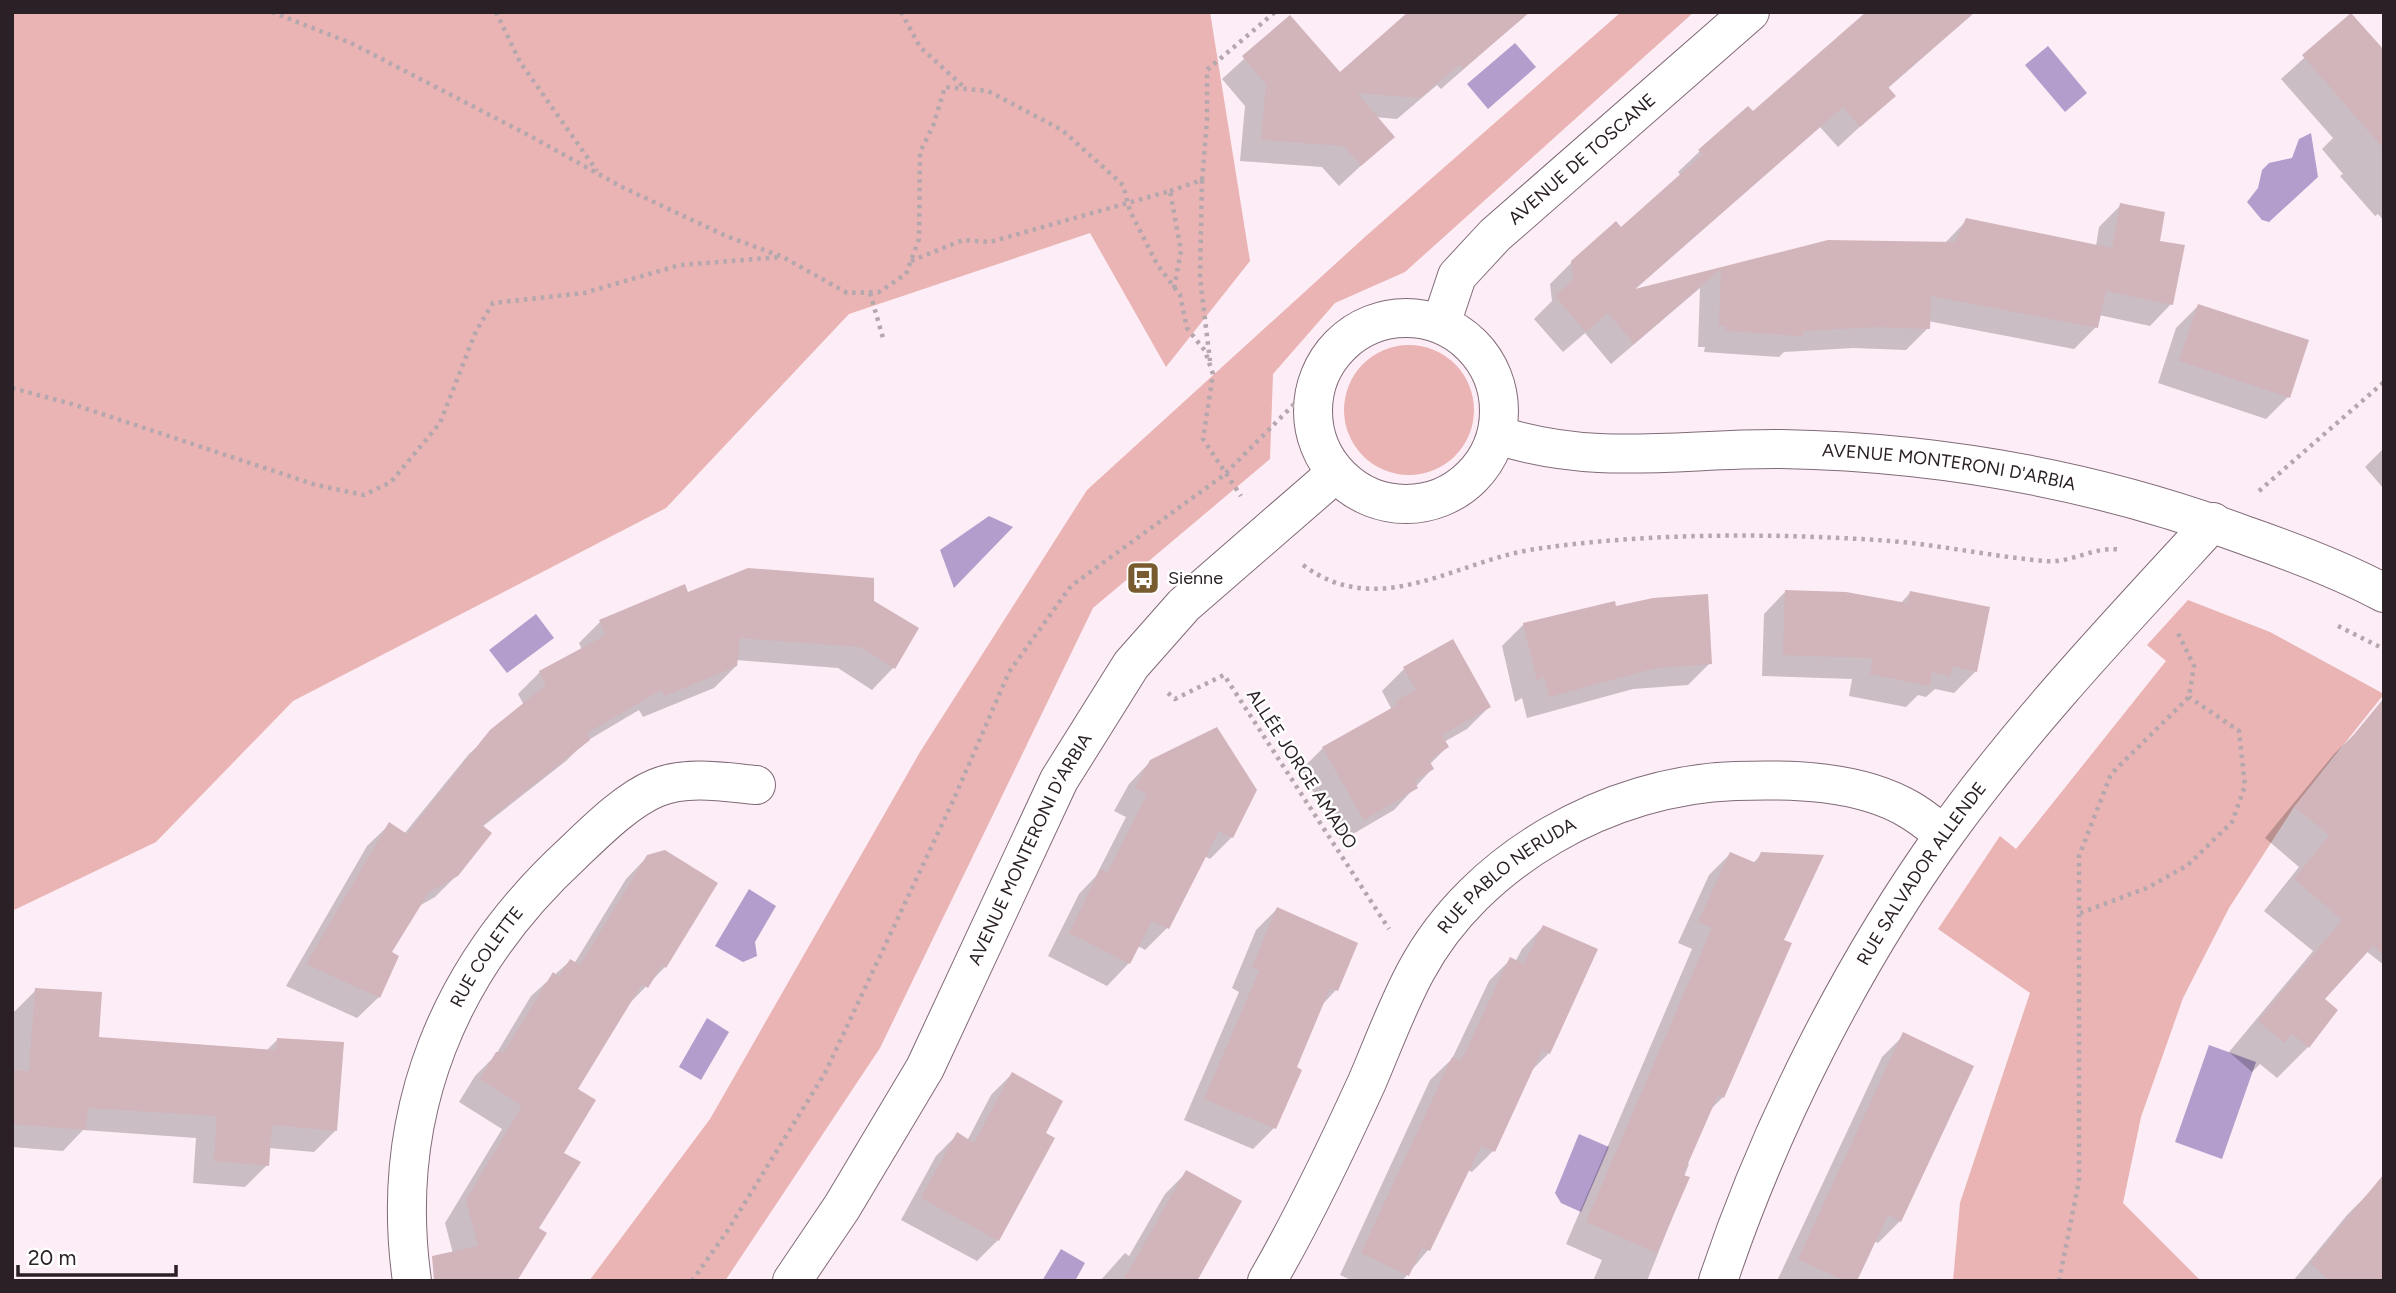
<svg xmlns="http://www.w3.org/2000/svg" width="2396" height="1293" viewBox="0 0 2396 1293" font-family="Figtree,sans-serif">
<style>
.green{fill:#e9b4b3}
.water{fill:#b29dcc}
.shadow{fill:#0003}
.building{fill:#d2b4bb}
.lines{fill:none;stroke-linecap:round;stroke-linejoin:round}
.minor-casing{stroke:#816a77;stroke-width:40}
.path{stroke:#b4a7ae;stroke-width:4.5;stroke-dasharray:3.5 5;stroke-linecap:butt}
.minor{stroke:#fff;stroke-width:38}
.labels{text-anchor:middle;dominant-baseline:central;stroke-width:5;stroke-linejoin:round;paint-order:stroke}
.street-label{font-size:18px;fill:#2a2026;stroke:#fff}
.poi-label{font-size:18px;fill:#2a2026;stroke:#fff;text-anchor:start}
</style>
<rect width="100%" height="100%" fill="#fdedf6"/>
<g class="green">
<polygon points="12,12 1210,12 1250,261 1166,367 1090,233 849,314 666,508 293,701 156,842 12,911"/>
<polygon points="1621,12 1694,12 1405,272 1335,303 1273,374 1270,459 1093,608 880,1048 725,1281 589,1281 710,1119 920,752 1087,490 1366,236"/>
<circle cx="1409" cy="410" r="65"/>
<polygon points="2188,600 2270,632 2384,694 2294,807 2229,908 2183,998 2141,1117 2123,1203 2201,1281 1953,1281 1960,1203 2030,993 1938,929 2000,836 2016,849 2166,661 2147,645"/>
</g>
<g class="water">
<polygon points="1515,43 1536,67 1488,109 1467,84"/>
<polygon points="2048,46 2087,93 2065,112 2025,65"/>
<polygon points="2311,133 2318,177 2269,222 2262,220 2247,202 2258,188 2262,170 2269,163 2292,158 2299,139"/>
<polygon points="989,516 1013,527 954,588 940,550"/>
<polygon points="536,614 554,638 507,673 489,650"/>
<polygon points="749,889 776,906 755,942 757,956 743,962 715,946"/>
<polygon points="707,1018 729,1032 701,1080 679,1067"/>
<polygon points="2209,1045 2256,1062 2222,1159 2175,1142"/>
<polygon points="1579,1134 1609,1147 1581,1212 1561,1203 1555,1193"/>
<polygon points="1061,1249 1085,1263 1075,1281 1042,1281"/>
</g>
<g class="shadow">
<polygon points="1529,12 1441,89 1437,85 1397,119 1375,117 1392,137 1339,186 1322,167 1240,161 1245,106 1222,79 1289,18 1339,74"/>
<polygon points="1870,12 1975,12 1887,89 1893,96 1838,147 1820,127 1633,291 1828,241 1944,244 1967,220 2096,246 2099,227 2121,205 2158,243 2171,304 2150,326 2099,315 2096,327 2074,349 1928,321 1928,328 1906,350 1853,348 1784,352 1779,357 1704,352 1705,347 1698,347 1700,288 1611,364 1585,333 1563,352 1534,319 1552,301 1550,284 1572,262 1621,230 1681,176 1678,172 1700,151 1753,114"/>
<polygon points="2351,15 2384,52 2384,221 2378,214 2375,216 2340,176 2343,174 2322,149 2333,138 2281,79"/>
<polygon points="2198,306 2288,397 2266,419 2158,383 2176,328"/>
<polygon points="2384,448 2384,489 2365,467"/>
<polygon points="1786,591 1900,604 1910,593 1976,671 1954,693 1935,689 1926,697 1918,695 1906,707 1849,696 1852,679 1762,676 1764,614"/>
<polygon points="687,595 872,602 893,668 872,690 838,668 736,660 736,666 714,688 643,717 639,710 585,742 566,761 482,827 457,875 435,897 419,906 390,953 379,997 357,1018 286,986 367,846 389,825 404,834 469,754 524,705 518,694 540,672 582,650 579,643 600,622"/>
<polygon points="1524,624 1710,663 1688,685 1633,689 1527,718 1522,698 1515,702 1502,646"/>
<polygon points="1404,669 1489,707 1467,729 1444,742 1447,747 1429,765 1432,769 1394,810 1341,841 1301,770 1323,748 1386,713 1391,708 1382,691"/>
<polygon points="2365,724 2384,739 2384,965 2366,951 2322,999 2336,1010 2308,1047 2277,1078 2260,1064 2252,1072 2229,1052 2313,951 2264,911 2299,867 2265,838 2334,754"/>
<polygon points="1151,761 1232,837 1210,859 1204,856 1167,928 1145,950 1138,946 1129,963 1107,986 1048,956 1079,894 1096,876 1126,817 1114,811 1129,784"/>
<polygon points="1730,854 1752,864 1762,854 1782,941 1723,1097 1709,1111 1686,1163 1689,1164 1684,1177 1688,1178 1647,1281 1593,1281 1602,1260 1566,1244 1692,949 1678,943 1709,875"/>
<polygon points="648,856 665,967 625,1008 576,1090 561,1153 579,1163 456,1265 445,1223 502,1129 459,1102 475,1076 495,1056 531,996 570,961 574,964 626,879"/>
<polygon points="1277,909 1356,944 1336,990 1321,1006 1294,1068 1274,1128 1253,1149 1184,1120 1239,992 1232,988 1256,930"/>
<polygon points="1543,927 1549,1053 1530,1072 1493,1151 1472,1172 1467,1170 1428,1250 1402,1281 1353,1281 1340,1275 1430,1080 1452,1059 1489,981 1510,960 1515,962 1522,949"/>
<polygon points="36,990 97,1039 266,1051 278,1039 336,1130 314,1152 269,1148 267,1165 245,1187 193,1183 196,1138 83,1130 63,1151 12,1147 14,1012"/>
<polygon points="1904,1035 1900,1221 1878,1243 1873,1241 1854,1281 1777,1281 1882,1057"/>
<polygon points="1012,1074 1044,1134 998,1240 977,1261 901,1220 936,1156 957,1135 967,1141 991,1095"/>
<polygon points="1187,1172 1187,1281 1100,1281 1125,1253 1129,1256 1165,1194"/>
<polygon points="2378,1184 2384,1281 2293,1281 2347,1215"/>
</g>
<g class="building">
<polygon points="1408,12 1530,12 1463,69 1459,65 1420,98 1357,93 1395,137 1361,166 1344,146 1261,140 1266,84 1242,56 1290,15 1340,72"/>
<polygon points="1866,12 1975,12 1888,87 1896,96 1860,127 1843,107 1635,289 1828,240 1955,242 1966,218 2112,248 2120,203 2165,212 2160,241 2185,245 2173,305 2106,291 2098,328 1931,296 1930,329 1876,327 1803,331 1803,336 1725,331 1726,326 1719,326 1721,269 1634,344 1608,313 1586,332 1555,296 1573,279 1571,261 1616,221 1621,227 1703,154 1698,150 1748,106 1753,111"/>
<polygon points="2351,13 2384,50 2384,149 2302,55"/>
<polygon points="2198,304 2309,340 2290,398 2179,361"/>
<polygon points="748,568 874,578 874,601 919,628 895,669 860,647 740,638 737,666 665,696 661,690 587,733 590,740 482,825 492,833 458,876 429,892 392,952 399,956 380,998 306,964 389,822 407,834 490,730 546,685 539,671 606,635 599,620 685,584 688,592"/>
<polygon points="1785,590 1846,592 1907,603 1910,591 1990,607 1977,672 1952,666 1950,676 1932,672 1930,686 1870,674 1873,658 1783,655"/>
<polygon points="1708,594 1712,664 1656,668 1549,697 1544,677 1537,681 1523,623 1615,601 1616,606 1653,598"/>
<polygon points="1453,639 1491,707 1442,735 1449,747 1429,760 1434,769 1414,781 1418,788 1364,820 1322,747 1397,705 1395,701 1416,690 1403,667"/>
<polygon points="2384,698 2384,955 2373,946 2325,999 2338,1010 2309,1048 2292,1034 2284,1043 2258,1021 2342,920 2294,879 2329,835 2294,807"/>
<polygon points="1217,727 1257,790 1233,838 1219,831 1169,929 1152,921 1130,964 1069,933 1100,869 1107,873 1147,794 1135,788 1150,760"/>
<polygon points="665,850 718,883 666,968 662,965 648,988 642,984 578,1089 596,1100 564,1153 581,1162 539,1228 547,1233 517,1281 434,1281 432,1256 478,1246 466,1200 522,1106 480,1079 496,1052 504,1052 553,972 559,977 570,959 580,965 647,855"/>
<polygon points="1730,852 1756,863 1761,852 1824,855 1784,940 1792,943 1724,1098 1718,1095 1683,1175 1690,1177 1657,1253 1586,1222 1712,928 1698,922"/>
<polygon points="1277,907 1358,943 1338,991 1330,988 1297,1067 1302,1070 1276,1129 1204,1099 1259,971 1252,967"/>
<polygon points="1543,925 1598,949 1550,1054 1542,1050 1495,1152 1481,1146 1430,1251 1422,1248 1409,1276 1361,1253 1452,1057 1461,1061 1510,957 1524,964"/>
<polygon points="35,988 102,992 99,1037 276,1050 277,1038 344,1042 337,1131 272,1125 269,1166 214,1161 217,1116 88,1108 86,1130 12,1124 12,1070 29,1071"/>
<polygon points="1903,1032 1974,1066 1901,1222 1888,1215 1857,1281 1845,1281 1798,1259"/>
<polygon points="1012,1072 1063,1101 1046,1133 1055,1138 999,1241 921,1198 957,1132 974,1143"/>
<polygon points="1186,1170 1242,1201 1197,1281 1123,1281"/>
<polygon points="2384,1174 2384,1281 2330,1281 2310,1263"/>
</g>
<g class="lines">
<defs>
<g id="minor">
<circle cx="1406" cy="411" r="93"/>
<path id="s1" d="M1441 324 1457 276 1495 235 1750 12"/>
<path id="s2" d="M1497 435C1597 467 1680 448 1781 449 1941 452 2097 480 2247 536 2293 552 2341 570 2384 593"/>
<path id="s3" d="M412 1281C388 1112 450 966 573 853 596 831 627 800 656 788 687 775 725 782 756 785"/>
<path id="s4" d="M792 1281 842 1207 925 1068 1059 780 1131 665 1184 605 1336 473"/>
<path id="s5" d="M1267 1281C1304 1217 1336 1150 1367 1082 1383 1045 1397 1006 1416 971 1476 859 1610 785 1735 781 1791 779 1860 780 1910 810 1922 817 1933 826 1944 835"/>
<path id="s6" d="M1718 1281C1769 1128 1851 965 1945 834 2025 723 2120 623 2213 522"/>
</g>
</defs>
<use href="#minor" class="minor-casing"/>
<g class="path">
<polyline points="272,12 353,44 532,137 622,187 726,236 783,257 847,293 879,292 906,274 919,239 920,152 933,126 945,87 988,91 1062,130 1123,185 1130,211 1157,264 1180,295 1187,328 1205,351 1213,374 1203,439 1241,496"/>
<polyline points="496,12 520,62 597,171"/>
<polyline points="901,12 920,47 965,88"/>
<polyline points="1202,180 1207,121 1207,70 1275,12"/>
<polyline points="1170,191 1202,180 1200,278 1210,361"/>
<polyline points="911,261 963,240 990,242 1170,191 1181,251 1174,288"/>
<polyline points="870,293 883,338"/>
<polyline points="12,388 72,404 316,485 364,495 391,482 440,423 476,331 493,303 584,293 680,265 781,257"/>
<polyline points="2259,491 2384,382"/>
<path d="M1303 565C1379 622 1457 560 1536 549 1643 533 1767 533 1876 540 1932 543 1988 556 2044 561 2071 564 2095 545 2122 550"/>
<polyline points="2338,626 2384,649"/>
<polyline points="1168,693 1175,699 1224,675 1389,929"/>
<polyline points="2080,913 2147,888 2188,865 2232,822 2245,786 2239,731 2189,697"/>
<polyline points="692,1281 728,1230 825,1073 953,801 1009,672 1071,586 1224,475 1317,381"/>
<polyline points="2059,1281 2079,1181 2079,856 2111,774 2189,697 2194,666 2177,631"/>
</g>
<use href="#minor" class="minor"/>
</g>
<defs>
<symbol id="bus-square" viewBox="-11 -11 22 22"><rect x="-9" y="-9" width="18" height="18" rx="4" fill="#785b2e" stroke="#fff"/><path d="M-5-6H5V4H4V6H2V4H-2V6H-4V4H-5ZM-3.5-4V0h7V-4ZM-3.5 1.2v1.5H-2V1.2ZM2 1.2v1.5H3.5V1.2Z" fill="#fff"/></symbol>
</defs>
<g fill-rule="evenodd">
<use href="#bus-square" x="1124" y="559" width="38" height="38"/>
</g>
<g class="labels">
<g class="street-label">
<text stroke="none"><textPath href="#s1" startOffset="222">AVENUE DE TOSCANE</textPath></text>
<text stroke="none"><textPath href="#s2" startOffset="455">AVENUE MONTERONI D'ARBIA</textPath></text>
<text transform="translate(1302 769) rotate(57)">ALLÉE JORGE AMADO</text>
<text stroke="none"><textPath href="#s4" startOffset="494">AVENUE MONTERONI D'ARBIA</textPath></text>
<text stroke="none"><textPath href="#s6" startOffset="457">RUE SALVADOR ALLENDE</textPath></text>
<text stroke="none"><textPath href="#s5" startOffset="478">RUE PABLO NERUDA</textPath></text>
<text stroke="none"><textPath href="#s3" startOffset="341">RUE COLETTE</textPath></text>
</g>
<g class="poi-label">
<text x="1168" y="578">Sienne</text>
</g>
</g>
<rect width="2396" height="1293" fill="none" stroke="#2a2026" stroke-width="28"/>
<path d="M18 1265v10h158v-10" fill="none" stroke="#2a2026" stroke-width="3.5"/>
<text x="28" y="1265" font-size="21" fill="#2a2026" stroke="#ffffff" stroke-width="5" paint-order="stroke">20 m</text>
</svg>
